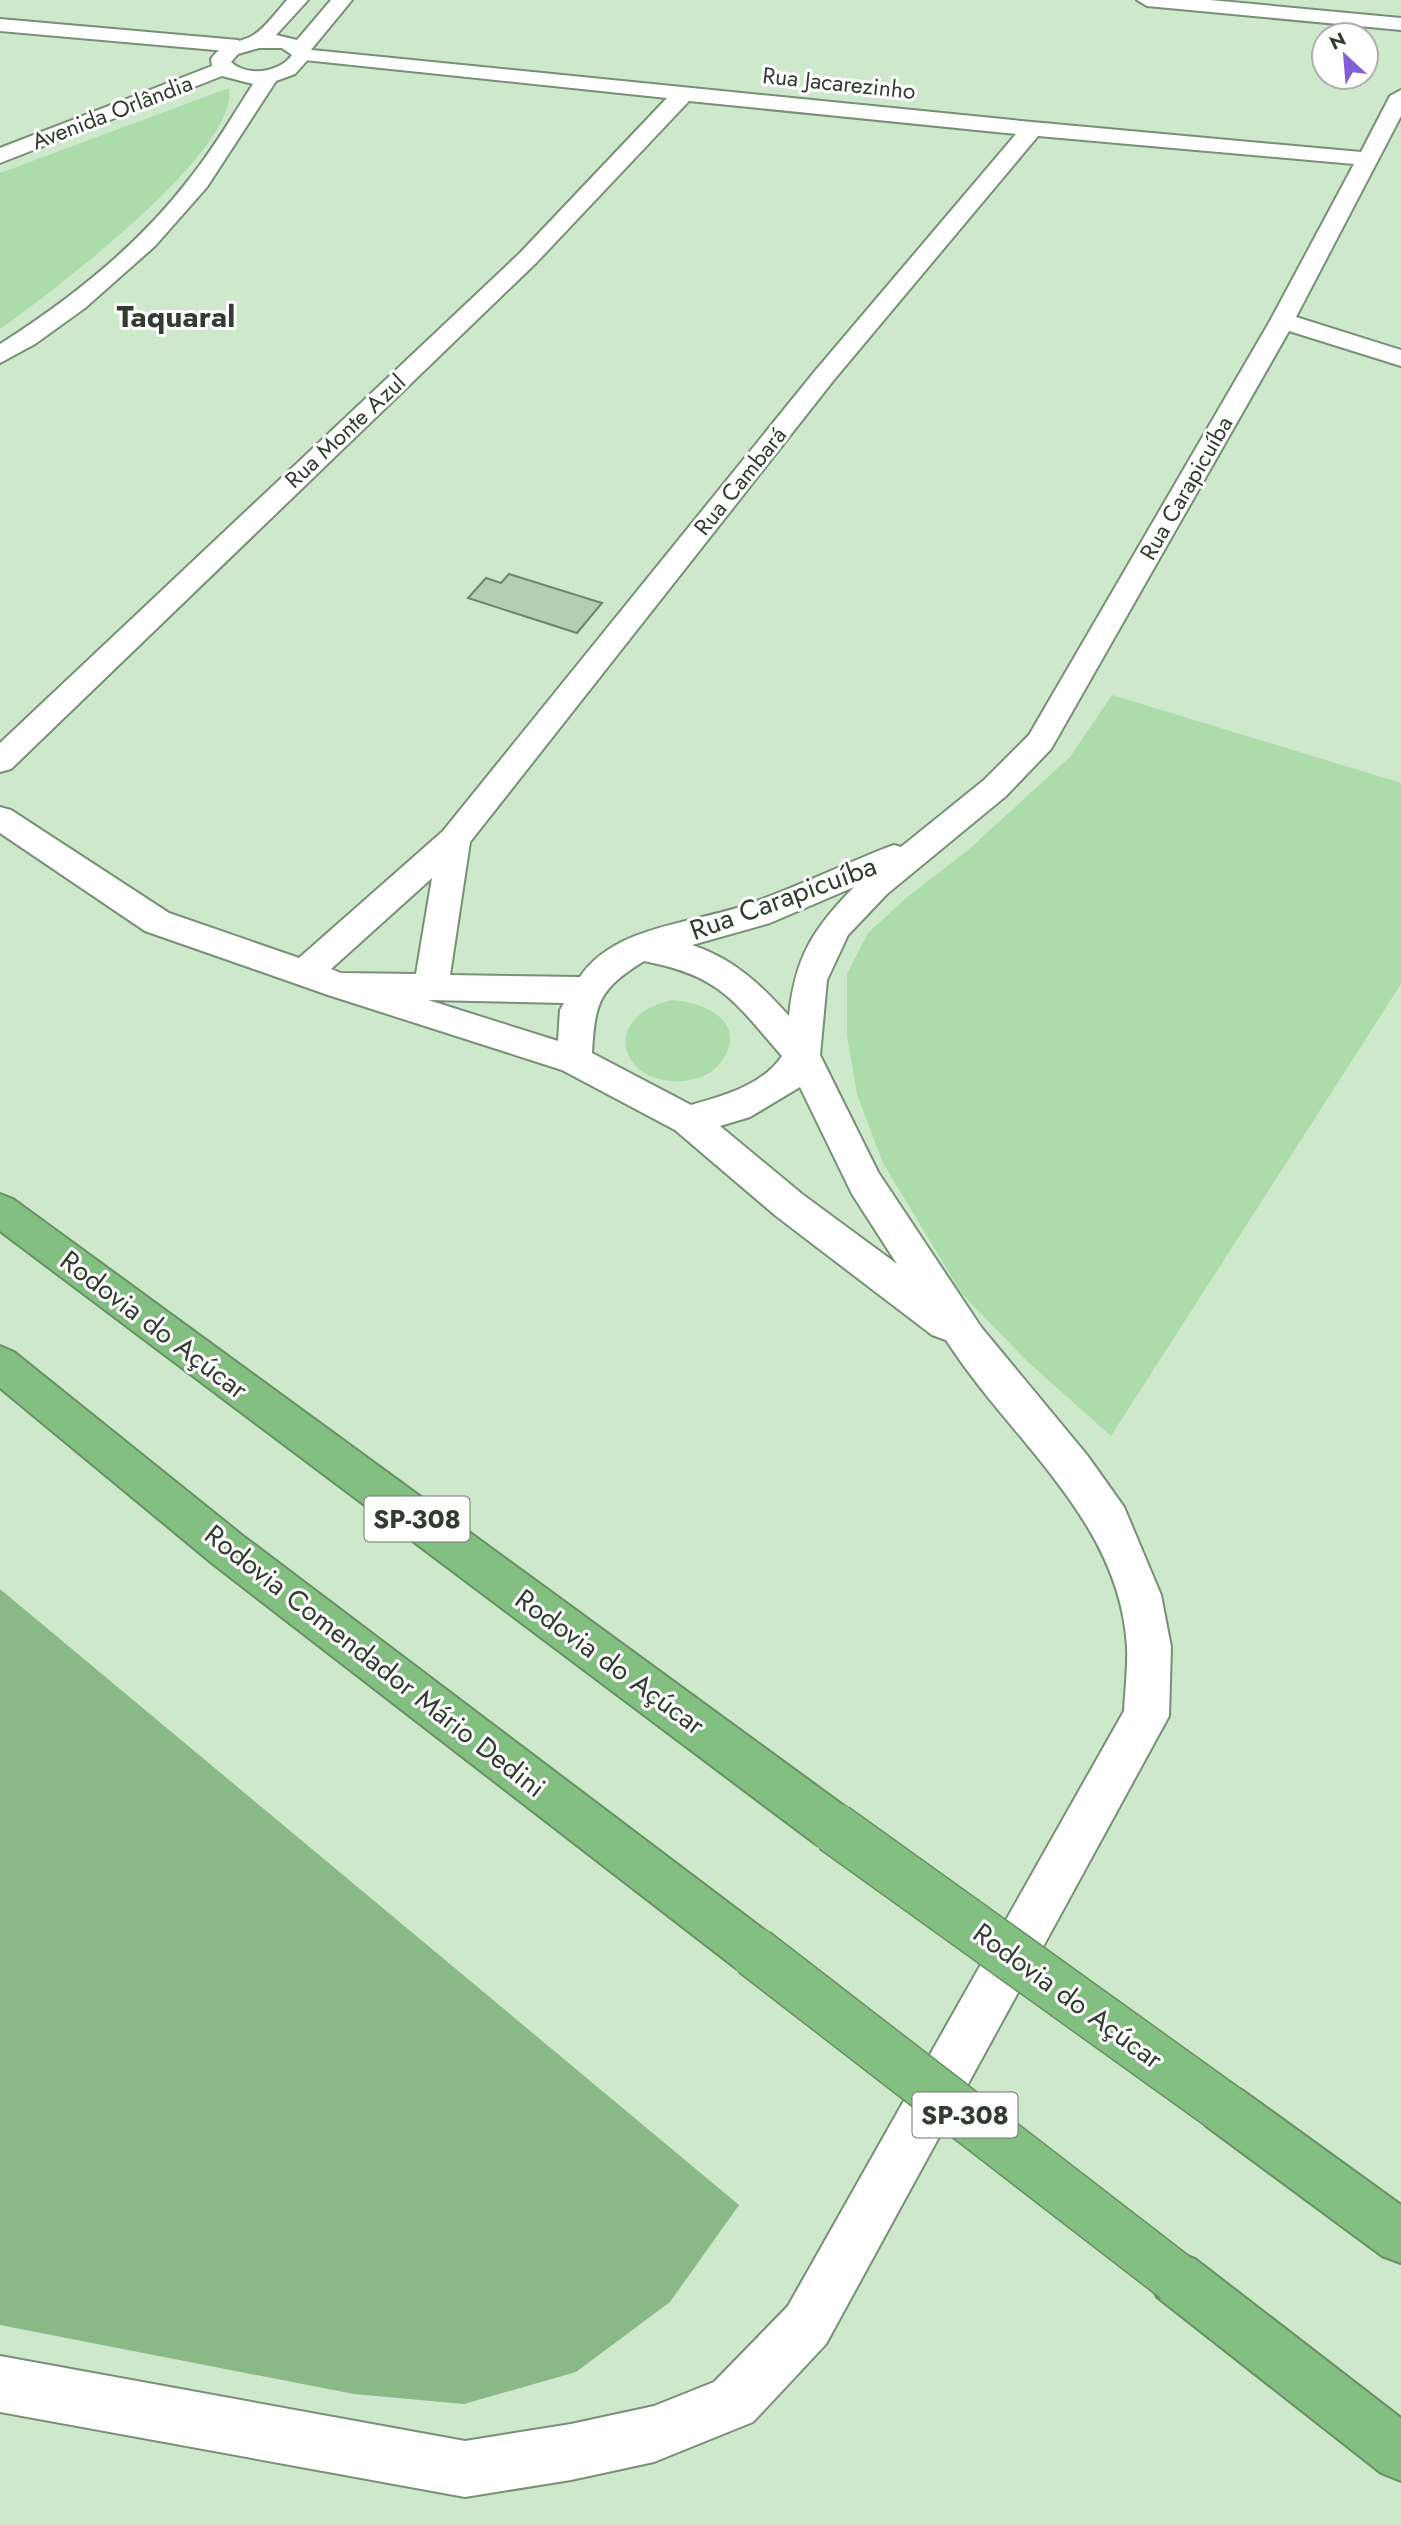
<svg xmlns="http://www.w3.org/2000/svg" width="1401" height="2525" viewBox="0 0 1401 2525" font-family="Jost,sans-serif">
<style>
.green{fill:#acdca9}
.forest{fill:#89b986}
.building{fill:#b4ceb2;stroke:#6e866c;stroke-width:2}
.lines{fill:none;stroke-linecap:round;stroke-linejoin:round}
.street-casing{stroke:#779076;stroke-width:4}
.secondary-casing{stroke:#779076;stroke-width:4}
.highway-casing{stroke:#679164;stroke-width:4}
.street{fill:#fff;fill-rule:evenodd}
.secondary{fill:#fff;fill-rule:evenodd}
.highway{fill:#83bf80;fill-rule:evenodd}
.highway-bridge-casing{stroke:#679164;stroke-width:53;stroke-linecap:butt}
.highway-bridge{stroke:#83bf80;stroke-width:50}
.labels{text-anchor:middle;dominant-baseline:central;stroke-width:6;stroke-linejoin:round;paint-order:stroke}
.far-street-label{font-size:23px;fill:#323c31;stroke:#fff}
.shield{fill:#fff;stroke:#70766f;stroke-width:2}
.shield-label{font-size:26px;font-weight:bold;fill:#323c31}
.street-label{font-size:28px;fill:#323c31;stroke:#fff}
.far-district-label{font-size:30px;font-weight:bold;fill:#323c31;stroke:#fff}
</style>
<rect width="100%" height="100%" fill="#cde8cb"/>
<g class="green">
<path d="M229 88C240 151 49 294 0 329V173Z"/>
<polygon points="1112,695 1401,783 1401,984 1111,1436 1027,1361 962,1294 883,1163 857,1094 847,1036 847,974 868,933 906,898 967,851 1070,757"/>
<path d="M673 1000C707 1003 749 1023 721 1062 715 1071 704 1077 694 1079 624 1095 593 1017 673 1000Z"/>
</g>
<polygon class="forest" points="0,1589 739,2205 670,2302 576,2372 464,2404 354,2394 0,2325"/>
<polygon class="building" points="509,574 602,603 577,633 468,598 486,578 501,583"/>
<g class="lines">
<defs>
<g id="street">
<polygon points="1137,0 1210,0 1401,18 1401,30 1147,6"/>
<polygon points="0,19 238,40 248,46 238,52 0,31"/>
<path d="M302 49 1032 122 1361 152 1390 96 1401 90V116L1296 317 1401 350V366L1289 331 1051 749 1006 796 887 894 848 935 827 980 820 1055 878 1172 981 1327 1087 1455 1124 1507 1161 1595 1171 1647 1169 1716 826 2344 753 2422 654 2462 571 2480 465 2497 0 2412V2356L465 2441 571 2424 654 2406 714 2382 788 2306 1124 1711C1125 1690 1128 1668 1127 1647 1120 1520 1010 1440 946 1340L932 1335 776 1216 675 1130 562 1070 328 995 145 931 0 833V807L11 810 169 913 299 958 443 831 815 371 1016 134 689 101 536 263 11 769 0 772V743L520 253 667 98 295 59 292 55 295 51ZM1038 136 1354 164 1270 321 1029 735 984 780 901 847 894 845 883 849C838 867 794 888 749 904 694 924 615 925 580 977L450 975 470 842 833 381ZM432 878 416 974 341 973 331 969ZM854 887C813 929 795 957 789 1016 760 984 734 959 692 945L770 923ZM644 961C721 976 733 1000 782 1056 763 1085 723 1096 691 1105L592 1053C595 1002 599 989 644 961ZM428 1000 564 1003 560 1010 558 1041ZM800 1087 852 1194 897 1264 802 1194 720 1126 750 1117Z"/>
</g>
<path id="secondary" d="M287 0H308L276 35 297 40 331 0H352L310 51 312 55 295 74 276 81 207 187 155 246 85 308 35 344 0 363V344C71 299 139 245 190 178 214 148 233 115 253 84L222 76 0 163V148L212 66 211 59C222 43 234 44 250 37 263 31 277 11 287 0ZM259 48H282L292 55C279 73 247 77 231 62L238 54Z"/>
<g id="highway">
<polygon points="0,1194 13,1199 851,1811 857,1828 851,1845 834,1851 817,1845 0,1231"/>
<polygon points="0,1346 14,1352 243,1536 771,1935 778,1952 771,1969 754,1976 737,1969 213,1564 0,1388"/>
<polygon points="1224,2082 1242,2090 1401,2205 1401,2263 1382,2256 1206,2126 1198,2108 1206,2090"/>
<polygon points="1176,2251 1195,2259 1401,2418 1401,2481 1381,2473 1157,2297 1149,2278 1157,2259"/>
</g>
</defs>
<use href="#street" class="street-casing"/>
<use href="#secondary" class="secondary-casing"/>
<use href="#highway" class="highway-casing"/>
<use href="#street" class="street"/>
<use href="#secondary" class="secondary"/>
<use href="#highway" class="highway"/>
<defs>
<g id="highway-bridge">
<polyline points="834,1828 1224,2108"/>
<polyline points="754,1952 1176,2278"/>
</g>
</defs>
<use href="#highway-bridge" class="highway-bridge-casing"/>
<use href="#highway-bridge" class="highway-bridge"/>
</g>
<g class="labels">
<g class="far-street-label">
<text transform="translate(839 83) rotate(6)">Rua Jacarezinho</text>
<text transform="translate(112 112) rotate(-21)">Avenida Orlândia</text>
<text transform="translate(345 431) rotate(-43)">Rua Monte Azul</text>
<text transform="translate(740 481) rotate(-51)">Rua Cambará</text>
<text transform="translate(1186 488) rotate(-60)">Rua Carapicuíba</text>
</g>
<g class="shield">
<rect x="364.5" y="1496.5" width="105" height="45" rx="5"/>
<rect x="912.5" y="2092.5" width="105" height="45" rx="5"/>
</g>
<g class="shield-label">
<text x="417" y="1519">SP-308</text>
<text x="965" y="2115">SP-308</text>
</g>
<g class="street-label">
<text transform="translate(783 898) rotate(-20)">Rua Carapicuíba</text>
<text transform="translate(154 1325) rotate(37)">Rodovia do Açúcar</text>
<text transform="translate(375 1661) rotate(38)">Rodovia Comendador Mário Dedini</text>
<text transform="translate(610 1662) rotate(36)">Rodovia do Açúcar</text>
<text transform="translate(1068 1996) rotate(36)">Rodovia do Açúcar</text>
</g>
<g class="far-district-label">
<text x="176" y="316">Taquaral</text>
</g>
</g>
<g transform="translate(1345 56) rotate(334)"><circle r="33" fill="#ffffff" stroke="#adb1ad" stroke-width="2"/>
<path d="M0-5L12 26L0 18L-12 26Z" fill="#825ed9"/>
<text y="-10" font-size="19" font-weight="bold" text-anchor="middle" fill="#323c31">N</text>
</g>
</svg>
